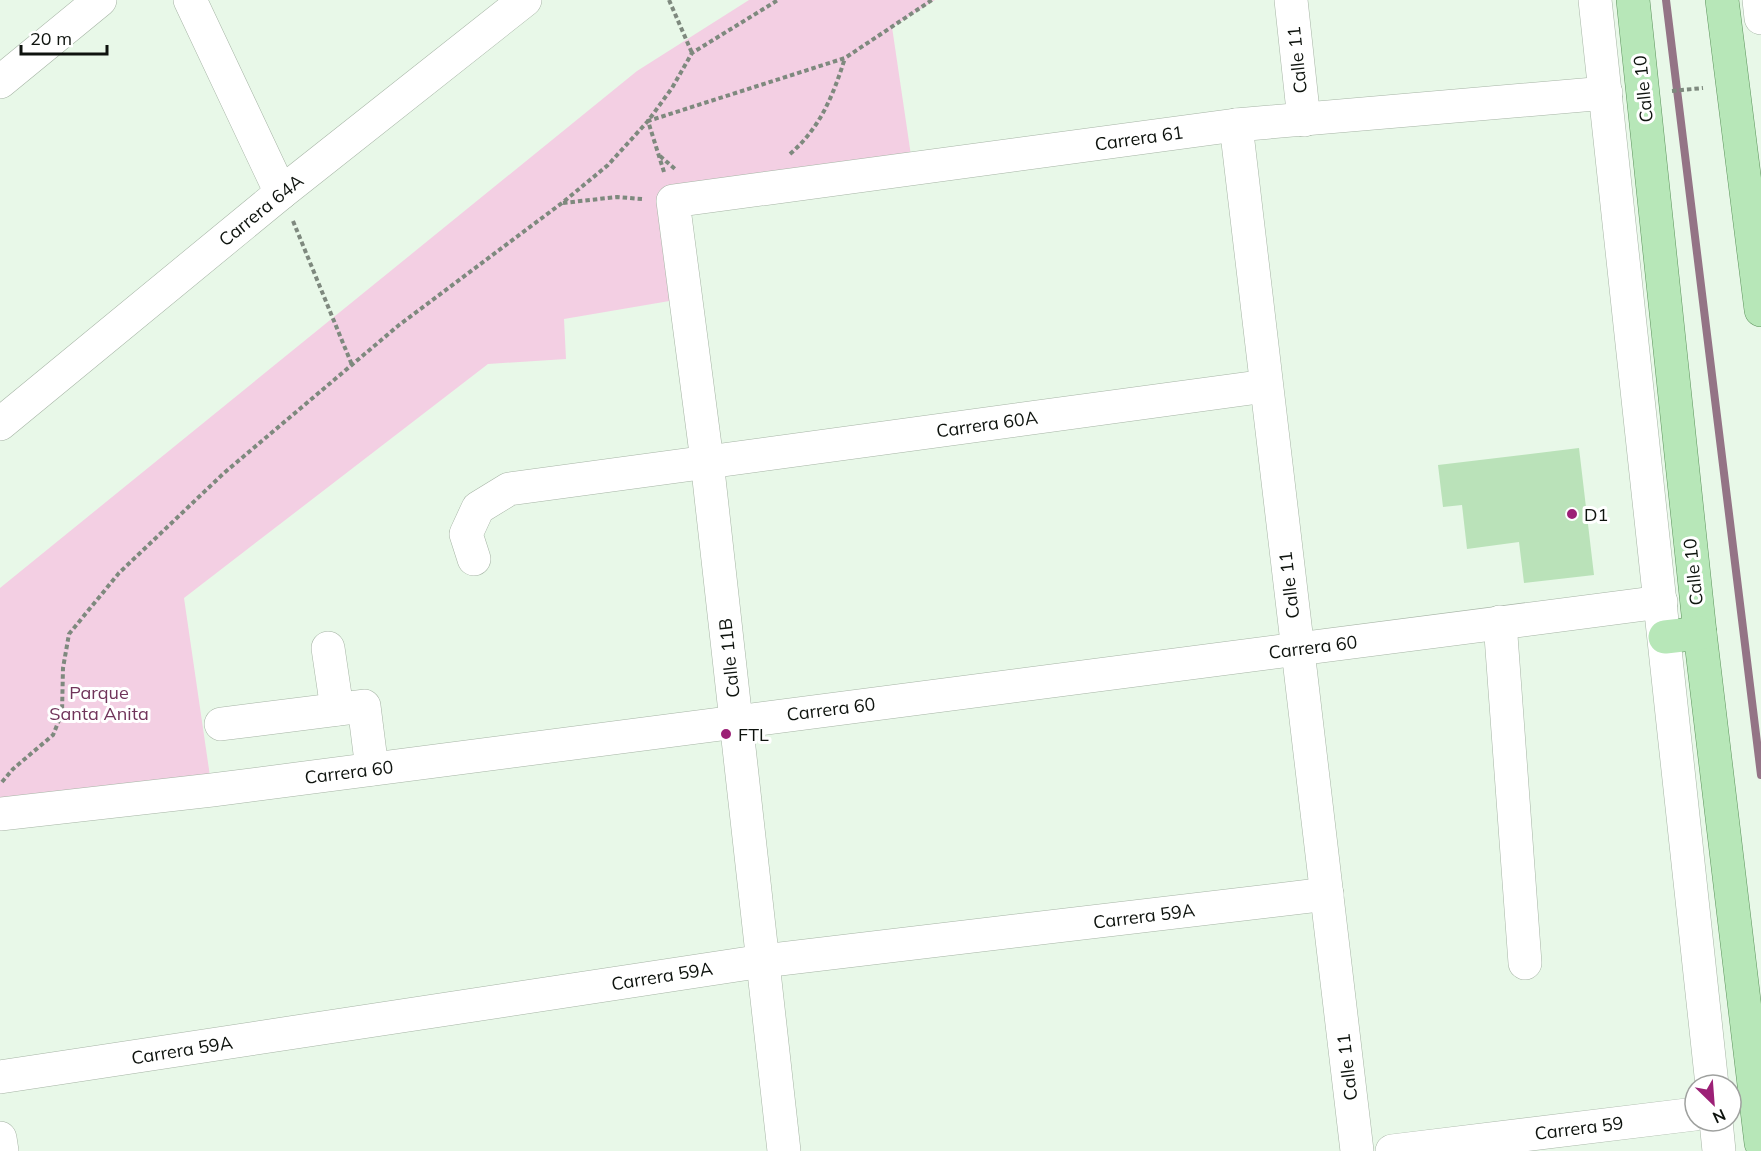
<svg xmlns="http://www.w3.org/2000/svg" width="1761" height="1151" viewBox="0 0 1761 1151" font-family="Mulish,sans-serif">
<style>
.green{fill:#f3cfe3}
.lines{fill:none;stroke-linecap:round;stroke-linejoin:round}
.stream{stroke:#947486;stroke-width:8}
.building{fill:#bae2b9}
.minor-casing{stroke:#a6b4a5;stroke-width:34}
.major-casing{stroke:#5d925d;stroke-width:34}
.path{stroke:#7e897e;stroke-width:4;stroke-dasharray:4.5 3;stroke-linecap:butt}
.minor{stroke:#fff;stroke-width:33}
.major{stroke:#b7e7b8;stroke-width:33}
.poi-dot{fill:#9c2076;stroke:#fff;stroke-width:2}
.labels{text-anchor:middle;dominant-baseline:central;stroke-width:6;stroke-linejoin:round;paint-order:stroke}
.street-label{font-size:18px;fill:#0e130e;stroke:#fff}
.poi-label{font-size:18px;fill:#0e130e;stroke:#fff;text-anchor:start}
.park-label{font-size:18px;fill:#70345a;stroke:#fff}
</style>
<rect width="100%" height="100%" fill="#e8f8e8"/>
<polygon class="green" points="749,0 935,0 892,27 913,169 673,201 687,298 564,319 566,359 488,364 184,598 212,790 0,814 0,588 637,71"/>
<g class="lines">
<polyline class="stream" points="1666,0 1761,775"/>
</g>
<polygon class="building" points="1579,448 1594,575 1524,583 1519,542 1467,549 1462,505 1443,507 1438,465"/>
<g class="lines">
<defs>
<g id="minor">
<polyline points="190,0 281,193"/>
<polyline points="1291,0 1304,120"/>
<polyline points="1595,0 1712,1085"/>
<polyline points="1759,0 1761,18"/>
<polyline points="0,82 100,0"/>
<polyline points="1236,125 1357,1151"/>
<polyline points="0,424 281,193 525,0"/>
<polyline points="474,559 466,534 478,508 509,489 1266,386"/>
<polyline points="1500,622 1525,963"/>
<polyline points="328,648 337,709"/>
<polyline points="221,724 364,706 372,769"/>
<polyline points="0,814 212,790 1661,602"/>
<polyline points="0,1077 763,961 1327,894"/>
<polyline points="1716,1121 1719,1151"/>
<polyline points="0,1138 2,1151"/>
<polyline points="784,1151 707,461 673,201 1236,125 1606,93"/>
<polyline points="1392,1151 1695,1114"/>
</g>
<g id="major">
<polyline points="1633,0 1700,633 1761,1143"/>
<polyline points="1722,0 1761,310"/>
<polyline points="1665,637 1700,633"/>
</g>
</defs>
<use href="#minor" class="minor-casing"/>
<use href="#major" class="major-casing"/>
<g class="path">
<polyline points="669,0 692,53"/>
<polyline points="1672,91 1703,88"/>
<path d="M790 154C820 128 833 96 845 58"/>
<polyline points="660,156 675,169"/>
<polyline points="664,172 648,121 845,58 932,0"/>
<polyline points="563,203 617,197 642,199"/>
<polyline points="293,221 352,365"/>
<polyline points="2,782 13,769 53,735 62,713 63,668 69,634 119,573 224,473 399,325 562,203 608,165 648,121 672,88 692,53 778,0"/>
</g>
<use href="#minor" class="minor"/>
<use href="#major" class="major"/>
</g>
<g class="poi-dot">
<circle cx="1572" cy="514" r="6"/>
<circle cx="726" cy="734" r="6"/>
</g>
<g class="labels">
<g class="street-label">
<text transform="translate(1297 60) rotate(-96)">Calle 11</text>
<text transform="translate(1643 89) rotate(-96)">Calle 10</text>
<text transform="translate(1139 138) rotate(-8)">Carrera 61</text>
<text transform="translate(261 210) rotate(-39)">Carrera 64A</text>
<text transform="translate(987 424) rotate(-8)">Carrera 60A</text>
<text transform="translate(1693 572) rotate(-96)">Calle 10</text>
<text transform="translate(1289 585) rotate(-97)">Calle 11</text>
<text transform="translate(1313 647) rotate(-7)">Carrera 60</text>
<text transform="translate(729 658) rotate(-96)">Calle 11B</text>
<text transform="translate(831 709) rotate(-7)">Carrera 60</text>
<text transform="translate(349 772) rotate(-7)">Carrera 60</text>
<text transform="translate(1144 916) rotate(-7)">Carrera 59A</text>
<text transform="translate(662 976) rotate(-9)">Carrera 59A</text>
<text transform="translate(182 1050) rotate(-9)">Carrera 59A</text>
<text transform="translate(1347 1067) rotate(-97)">Calle 11</text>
<text transform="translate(1579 1128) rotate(-7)">Carrera 59</text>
</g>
<g class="poi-label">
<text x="1584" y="514">D1</text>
<text x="738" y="734">FTL</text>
</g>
<g class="park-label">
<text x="99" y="692">Parque<tspan x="99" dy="21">Santa Anita</tspan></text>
</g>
</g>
<g transform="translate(1713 1103) rotate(155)"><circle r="28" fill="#ffffff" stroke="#9fa19f" stroke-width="1.5"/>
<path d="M0-4.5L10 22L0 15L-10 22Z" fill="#9c2076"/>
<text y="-9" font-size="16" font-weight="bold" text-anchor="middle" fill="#0e130e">N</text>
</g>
<path d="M21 45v9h86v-9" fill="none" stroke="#0e130e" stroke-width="3"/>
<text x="30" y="45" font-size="18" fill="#0e130e" stroke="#ffffff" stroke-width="4.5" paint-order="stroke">20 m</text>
</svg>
